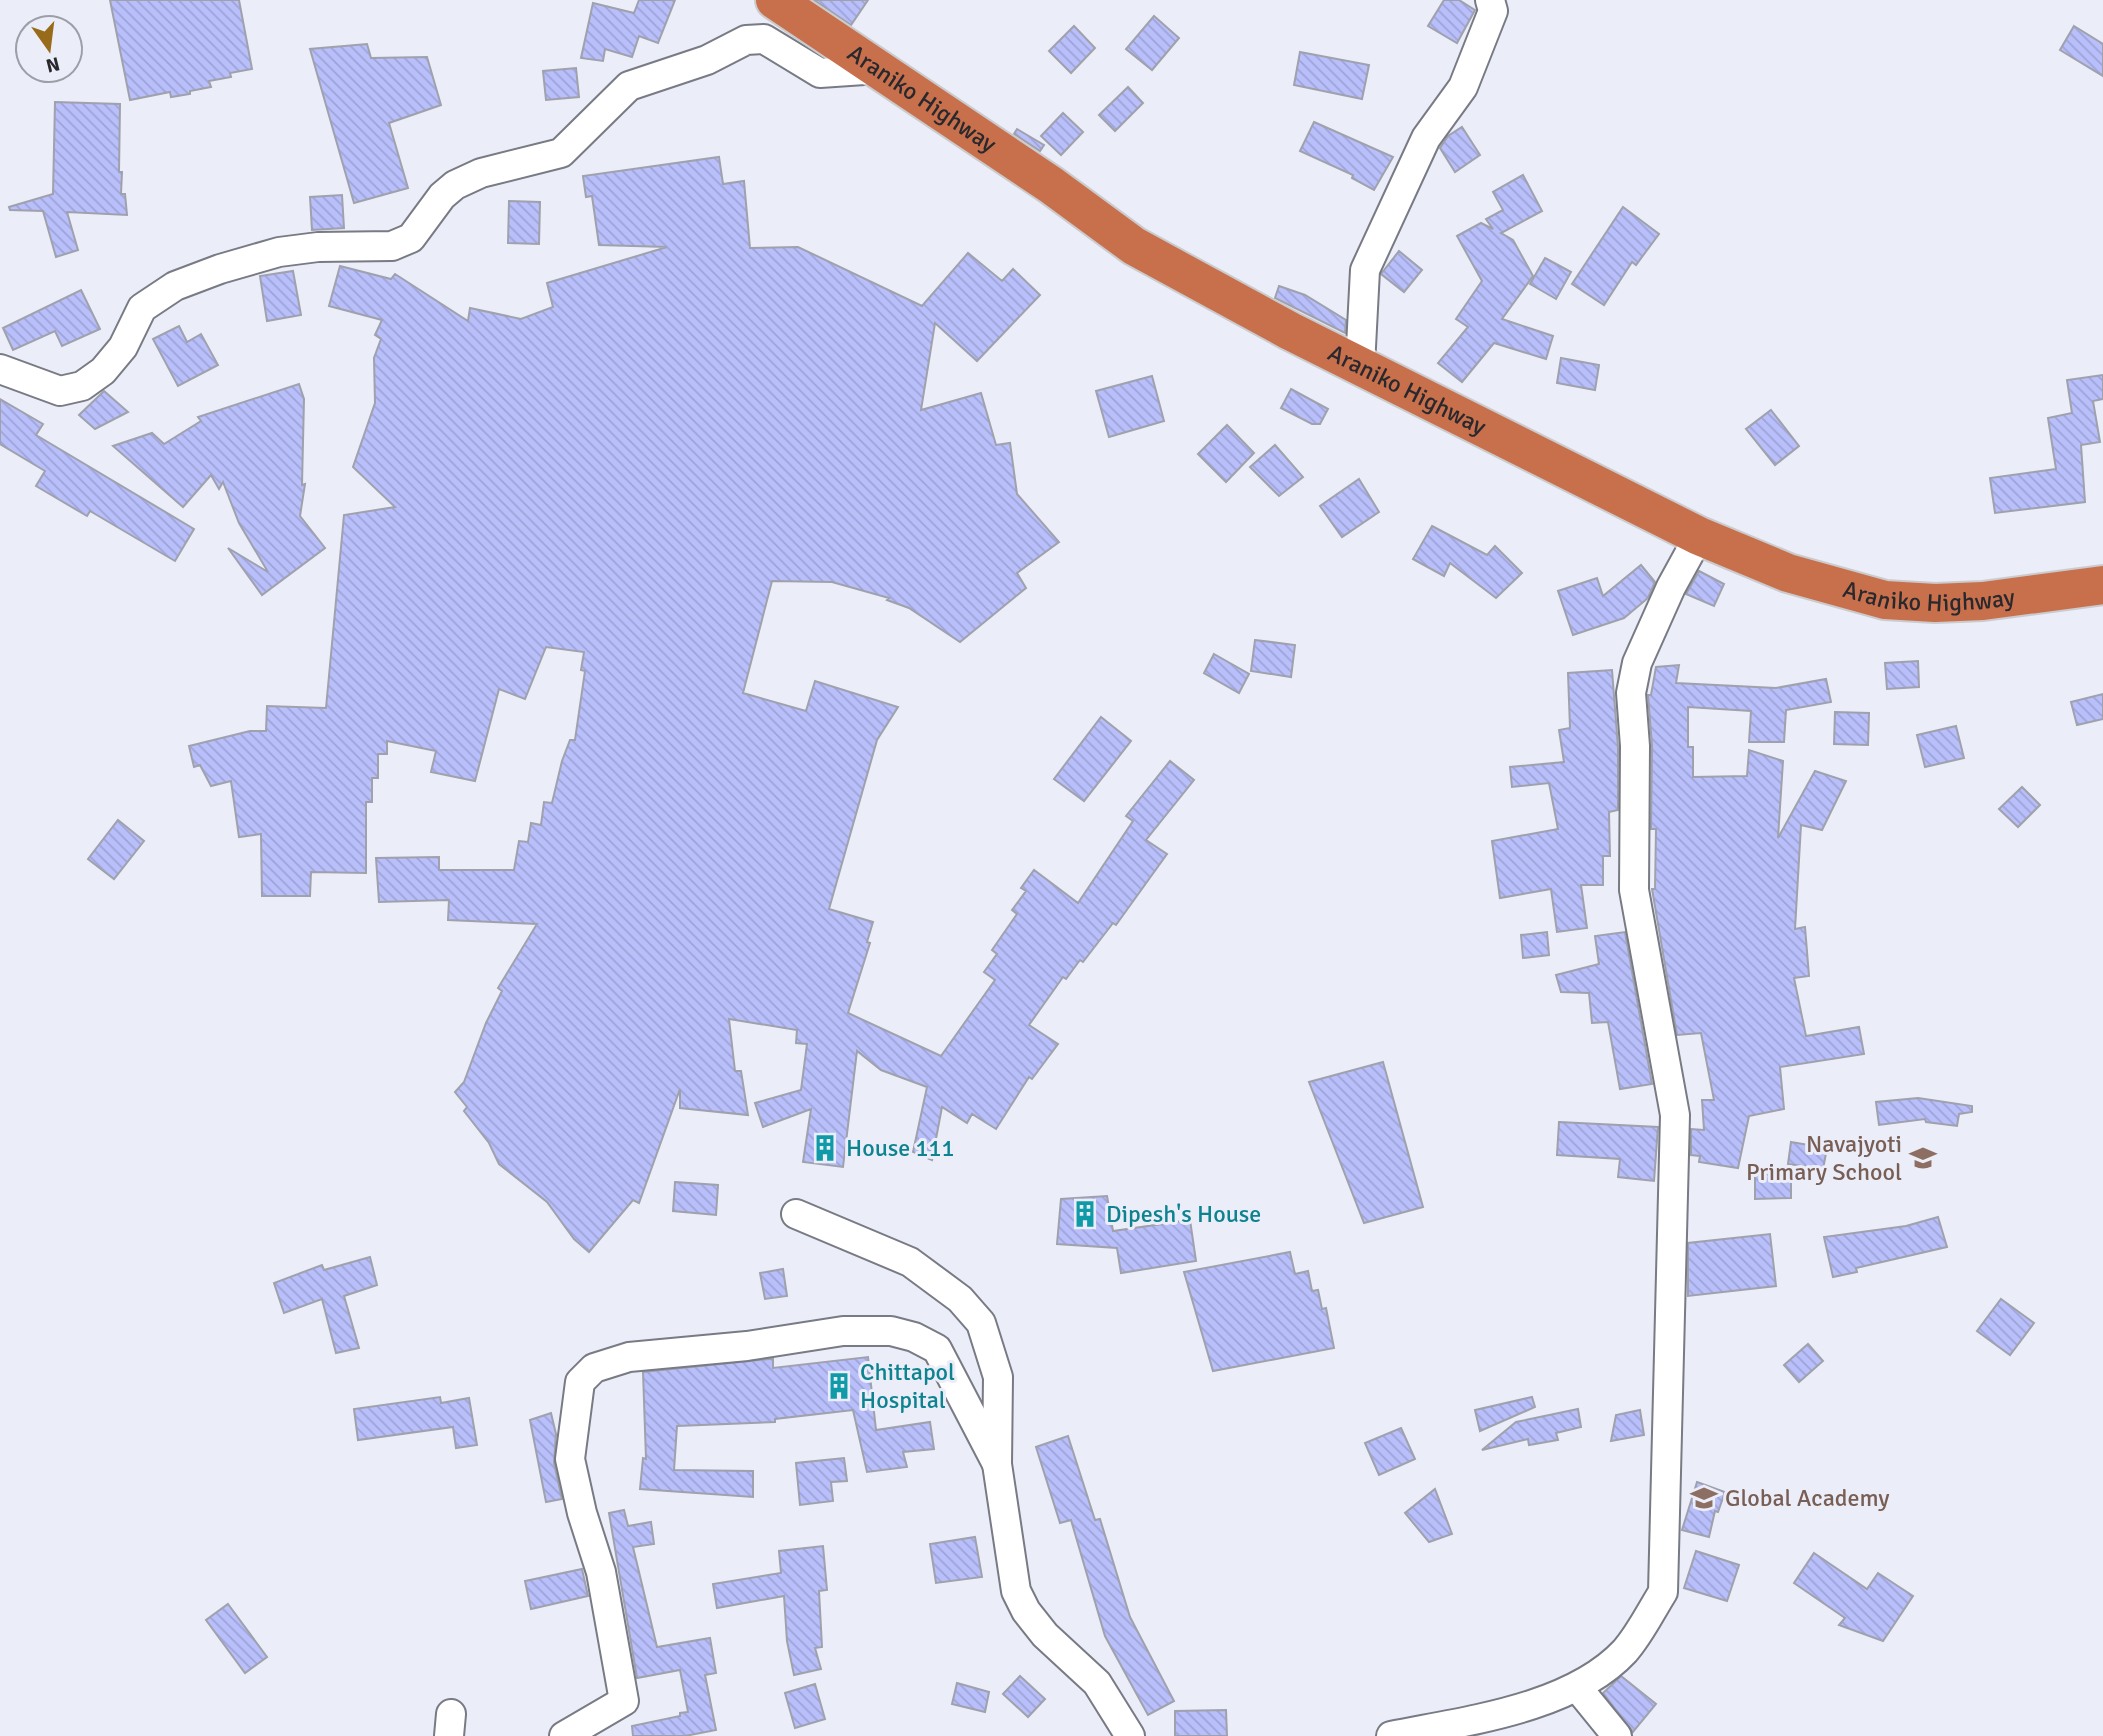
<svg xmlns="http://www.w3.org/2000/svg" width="2103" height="1736" viewBox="0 0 2103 1736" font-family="Signika,sans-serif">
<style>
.building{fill:url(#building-back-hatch);stroke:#9fa1ac;stroke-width:2}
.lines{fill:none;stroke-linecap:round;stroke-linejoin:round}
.street-casing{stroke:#787a84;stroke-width:32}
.highway-casing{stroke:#cbcbcd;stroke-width:42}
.street{stroke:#fff;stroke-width:28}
.highway{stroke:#c86f4c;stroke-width:38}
.labels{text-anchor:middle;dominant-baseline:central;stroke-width:6;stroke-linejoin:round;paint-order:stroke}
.street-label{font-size:24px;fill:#28282d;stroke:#ebedf8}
.education-label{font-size:24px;fill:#785e54;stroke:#ebedf8;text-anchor:end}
.culture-label{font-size:24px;fill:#0d838f;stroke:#ebedf8;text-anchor:start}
</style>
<defs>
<pattern id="building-back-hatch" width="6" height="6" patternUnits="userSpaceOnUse" patternTransform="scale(1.75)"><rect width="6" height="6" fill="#b8bffa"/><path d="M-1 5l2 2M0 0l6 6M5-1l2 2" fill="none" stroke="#9ea4d7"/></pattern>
</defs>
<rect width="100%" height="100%" fill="#ebedf8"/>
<g class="building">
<polygon points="110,0 239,0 252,69 230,73 231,77 209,81 211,87 190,91 190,94 171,97 170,92 130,100"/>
<polygon points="639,0 675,0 658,43 639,36 632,57 605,49 603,61 581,58 593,3 634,13"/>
<polygon points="814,0 868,0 851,25"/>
<polygon points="1444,0 1459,0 1475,10 1457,43 1428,26"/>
<polygon points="1154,16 1179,38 1152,70 1126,49"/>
<polygon points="1074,26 1095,48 1071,73 1049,51"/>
<polygon points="2074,26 2103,44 2103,76 2060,50"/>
<polygon points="367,44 371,58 427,57 441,105 389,123 408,188 354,203 310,49"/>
<polygon points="1300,52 1369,65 1362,99 1294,85"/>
<polygon points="576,68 579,97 546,100 543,71"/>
<polygon points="1128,87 1143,103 1115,131 1099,115"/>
<polygon points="55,102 120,104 119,172 122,172 121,194 125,194 127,215 67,212 78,250 56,257 43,211 10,210 9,207 53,194"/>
<polygon points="1063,113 1083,132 1061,155 1041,136"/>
<polygon points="1314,122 1393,157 1374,190 1352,178 1353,175 1300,151"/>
<polygon points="1462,127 1480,155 1455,172 1440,148 1448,136"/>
<polygon points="1017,129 1044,145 1040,151 1014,134"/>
<polygon points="719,157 723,184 744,181 750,248 798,247 922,306 968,253 1002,281 1013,269 1040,295 977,361 935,323 921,410 981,393 996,445 1010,443 1017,494 1059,542 1017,573 1026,588 960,642 909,608 887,600 889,598 832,582 772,581 743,693 806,711 815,681 898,707 877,740 829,909 873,922 867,942 870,943 848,1013 941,1056 995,980 984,972 997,954 992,950 1017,914 1012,910 1026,891 1021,888 1034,870 1078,903 1133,821 1126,816 1170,761 1194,780 1146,840 1167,854 1116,925 1113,923 1083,962 1080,960 1066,979 1063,977 1029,1025 1058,1044 1032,1079 1029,1077 996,1129 972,1114 967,1123 942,1107 932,1160 913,1152 927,1087 881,1070 857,1051 843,1167 803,1162 811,1109 763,1127 755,1103 801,1090 807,1044 796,1043 797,1030 729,1019 735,1071 741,1071 748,1115 680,1108 680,1089 639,1203 633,1200 589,1252 574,1239 547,1202 499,1164 489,1143 464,1111 467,1107 455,1092 464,1082 486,1023 502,991 498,988 537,924 448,920 449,900 379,902 376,858 439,857 439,870 514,870 519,841 528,842 531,823 541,825 544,802 552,803 562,761 570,740 575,740 585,671 581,670 584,652 546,647 525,699 499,689 475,781 431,772 436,751 387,741 387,754 378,754 378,778 372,778 372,802 366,802 366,873 311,872 310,896 262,896 261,834 239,837 231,781 211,786 200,765 194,767 189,746 250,731 266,731 267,706 326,708 344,515 395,507 353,467 375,403 374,358 381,339 375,335 382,320 329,306 340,266 391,279 395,274 468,321 470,308 521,319 553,307 547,283 667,247 599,245 592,196 586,197 583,176"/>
<polygon points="1523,175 1542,211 1501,233 1513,240 1533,276 1502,319 1553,336 1546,359 1494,343 1462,382 1438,363 1468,327 1456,319 1482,281 1457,236 1481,223 1493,229 1486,219 1503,210 1493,192"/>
<polygon points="342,195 344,228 312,230 310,197"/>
<polygon points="509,201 540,202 539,244 508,243"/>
<polygon points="1623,207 1659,234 1636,265 1632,262 1604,305 1572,284"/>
<polygon points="1399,251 1422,270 1404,292 1381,274"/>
<polygon points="1545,258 1571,272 1556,299 1530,284"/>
<polygon points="293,271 301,315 267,321 260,276"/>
<polygon points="1279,286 1305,295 1346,320 1345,333 1275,298"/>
<polygon points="81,290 100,329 62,346 55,331 13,350 3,328"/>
<polygon points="179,326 187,342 201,334 218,365 178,386 153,339"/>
<polygon points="1561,358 1599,365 1595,390 1557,383"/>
<polygon points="2103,375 2103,399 2093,401 2100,442 2081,445 2085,502 1995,513 1990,478 2056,469 2048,418 2072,413 2067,380"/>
<polygon points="1152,376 1164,421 1109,437 1096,391"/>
<polygon points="299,384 304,399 302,485 305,484 300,516 325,548 262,595 228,548 268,572 239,523 223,482 219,489 211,475 183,507 113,446 152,433 164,444 201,421 198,417"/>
<polygon points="1291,389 1328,409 1320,424 1312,424 1281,408"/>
<polygon points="104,391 128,412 95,429 79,415"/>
<polygon points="0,399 43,424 36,435 194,529 175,561 90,511 87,516 36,486 45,471 0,444"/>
<polygon points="1771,410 1799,446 1775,465 1746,429"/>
<polygon points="1227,425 1254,453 1226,482 1198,454"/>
<polygon points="1275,445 1303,477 1279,496 1250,467"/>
<polygon points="1359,479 1379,512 1342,537 1320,506"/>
<polygon points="1432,526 1487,555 1495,546 1522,573 1496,598 1450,563 1444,576 1413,559"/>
<polygon points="1641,565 1655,582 1648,598 1624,618 1573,635 1558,591 1597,578 1603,596"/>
<polygon points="1699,571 1724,584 1714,606 1686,594"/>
<polygon points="1255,640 1295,645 1291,677 1251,671"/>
<polygon points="1214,654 1249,674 1239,693 1204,673"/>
<polygon points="1918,661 1919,687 1887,689 1885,663"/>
<polygon points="1679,665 1676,683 1776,688 1826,679 1831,702 1786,710 1784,742 1749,742 1751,711 1688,707 1688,747 1693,747 1693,777 1747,776 1749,750 1783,761 1778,838 1815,771 1846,781 1822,830 1801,825 1795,929 1805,927 1809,976 1794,978 1806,1036 1859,1027 1864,1054 1780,1067 1784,1109 1749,1116 1738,1168 1699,1162 1700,1156 1691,1155 1691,1129 1704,1130 1702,1100 1714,1100 1701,1033 1677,1035 1652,889 1655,889 1656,829 1651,829 1652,746 1648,695 1651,695 1656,667"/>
<polygon points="1612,670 1618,747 1618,810 1609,812 1610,856 1603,856 1603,885 1581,885 1587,928 1557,932 1551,889 1500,898 1492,841 1558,829 1549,783 1512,787 1510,767 1564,762 1559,730 1570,728 1568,673"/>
<polygon points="2103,694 2103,719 2077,725 2071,702"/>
<polygon points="1835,712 1869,713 1868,745 1834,744"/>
<polygon points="1101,717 1131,741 1084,801 1054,779"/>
<polygon points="1956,726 1964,758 1925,767 1917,735"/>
<polygon points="2022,787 2040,805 2018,827 1999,809"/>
<polygon points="118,820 144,841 114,879 88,859"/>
<polygon points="1547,932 1549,955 1523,958 1521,935"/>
<polygon points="1625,932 1652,1084 1620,1089 1608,1022 1592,1023 1589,993 1561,992 1556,975 1599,964 1595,936"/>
<polygon points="1383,1062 1423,1207 1364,1223 1309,1082"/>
<polygon points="1918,1098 1972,1106 1972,1112 1959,1114 1957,1126 1926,1122 1925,1119 1879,1125 1876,1102"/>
<polygon points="1559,1122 1658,1127 1654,1181 1618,1177 1620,1159 1557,1155"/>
<polygon points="1791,1142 1827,1148 1823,1169 1788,1164"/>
<polygon points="1791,1174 1791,1198 1755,1199 1755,1175"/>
<polygon points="675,1182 718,1185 716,1215 673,1211"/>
<polygon points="1107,1196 1113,1231 1190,1220 1196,1261 1121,1273 1117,1248 1057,1244 1061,1199"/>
<polygon points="1938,1217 1947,1247 1856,1268 1857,1272 1833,1277 1824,1237 1906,1226"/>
<polygon points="1770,1234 1776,1286 1688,1296 1688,1243"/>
<polygon points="1290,1252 1295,1274 1308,1271 1312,1291 1318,1290 1322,1309 1326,1308 1334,1348 1213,1371 1184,1272"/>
<polygon points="370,1257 377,1285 344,1296 359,1348 336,1353 322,1299 284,1313 274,1283 322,1265 324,1270"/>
<polygon points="783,1269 787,1296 765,1299 760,1273"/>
<polygon points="2001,1299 2034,1323 2010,1355 1977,1331"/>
<polygon points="1808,1344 1823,1361 1799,1382 1784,1365"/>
<polygon points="868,1357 876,1430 930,1422 934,1449 903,1452 907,1467 867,1472 853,1410 775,1419 775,1422 677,1426 674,1470 753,1471 753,1497 640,1489 643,1458 646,1459 643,1372 769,1359 773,1359 773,1368"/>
<polygon points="440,1397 441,1403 469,1398 477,1445 456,1448 453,1427 358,1440 354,1409"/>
<polygon points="1532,1397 1535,1407 1480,1431 1475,1410"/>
<polygon points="1578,1409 1581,1427 1556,1433 1558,1440 1529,1445 1528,1439 1482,1450 1516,1422"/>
<polygon points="1640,1410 1644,1435 1611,1441 1616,1415"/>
<polygon points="551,1413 556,1434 554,1463 562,1499 546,1502 530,1420"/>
<polygon points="1401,1428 1415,1459 1379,1475 1365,1443"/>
<polygon points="1068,1436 1095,1520 1100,1519 1130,1617 1174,1701 1148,1715 1105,1636 1071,1520 1060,1523 1036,1447"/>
<polygon points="844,1458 847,1481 831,1482 833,1501 800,1505 796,1463"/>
<polygon points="1697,1482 1725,1492 1718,1512 1715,1511 1709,1537 1682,1530"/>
<polygon points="1435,1489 1452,1534 1429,1542 1405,1513"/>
<polygon points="624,1510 628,1526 651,1522 654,1544 633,1547 657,1647 710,1638 716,1673 705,1675 716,1730 685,1736 633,1736 632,1726 680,1716 680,1713 688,1712 680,1670 637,1678 609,1513"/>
<polygon points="975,1537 982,1577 936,1583 930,1544"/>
<polygon points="823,1546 827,1590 819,1591 822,1647 815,1648 821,1669 794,1675 787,1641 784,1596 717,1608 713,1584 781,1573 779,1551"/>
<polygon points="1696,1551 1739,1565 1727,1601 1684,1588"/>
<polygon points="1814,1553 1867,1589 1878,1573 1913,1596 1883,1641 1839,1625 1845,1618 1794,1583"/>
<polygon points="582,1569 588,1596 531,1609 525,1581"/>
<polygon points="228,1604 267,1657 245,1673 206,1620"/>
<polygon points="1020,1676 1045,1699 1028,1717 1003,1694"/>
<polygon points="1621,1676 1656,1704 1633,1732 1603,1693"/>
<polygon points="957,1683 989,1692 985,1712 952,1704"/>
<polygon points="815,1684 825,1719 795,1728 785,1693"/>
<polygon points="1226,1710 1227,1736 1175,1736 1175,1711"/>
</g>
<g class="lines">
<defs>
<g id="street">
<polyline points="1360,366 1365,270 1426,138 1463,87 1493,11 1490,0"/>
<polyline points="0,369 60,391 82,386 103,371 123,347 142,308 175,286 220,269 279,252 318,247 392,246 411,238 442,196 455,185 481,173 561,153 629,86 707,60 746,40 764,39 820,73 879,69"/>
<polyline points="796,1214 910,1262 960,1299 981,1323 998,1377 997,1464 1016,1591 1026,1611 1045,1635 1097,1683 1130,1736"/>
<polyline points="1577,1687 1617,1736"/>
<polyline points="449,1736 451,1714"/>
<polyline points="564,1736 624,1701 601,1572 582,1513 570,1459 580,1382 594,1368 629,1357 747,1346 843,1331 891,1331 914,1337 937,1349 997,1464"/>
<path d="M1391 1736C1465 1721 1571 1709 1625 1651 1640 1634 1651 1611 1663 1592L1675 1115 1634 890 1635 746 1631 693 1637 663 1671 587 1699 536"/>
</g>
<g id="highway">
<path id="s1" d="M775 0 1051 185 1134 246 1290 331 1699 536 1788 573 1885 600 1935 603 1983 601 2103 585"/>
</g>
</defs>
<use href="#street" class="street-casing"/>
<use href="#highway" class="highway-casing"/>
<use href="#street" class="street"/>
<use href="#highway" class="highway"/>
</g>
<defs>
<symbol id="building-bare" viewBox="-9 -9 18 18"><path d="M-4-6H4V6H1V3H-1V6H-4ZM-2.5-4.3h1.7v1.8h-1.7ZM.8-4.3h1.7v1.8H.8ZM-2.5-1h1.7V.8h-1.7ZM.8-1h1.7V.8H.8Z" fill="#0f9aa8" stroke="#ebedf8" stroke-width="2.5" paint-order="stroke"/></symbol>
<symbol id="school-bare" viewBox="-9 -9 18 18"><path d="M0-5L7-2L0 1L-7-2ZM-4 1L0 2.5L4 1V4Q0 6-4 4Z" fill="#8d6e63" stroke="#ebedf8" stroke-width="2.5" paint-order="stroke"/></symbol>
</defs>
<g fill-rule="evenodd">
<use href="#building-bare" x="806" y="1129" width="38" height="38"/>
<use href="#school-bare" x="1904" y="1139" width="38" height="38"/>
<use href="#building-bare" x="1066" y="1195" width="38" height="38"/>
<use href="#building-bare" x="820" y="1367" width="38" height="38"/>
<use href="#school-bare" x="1685" y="1479" width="38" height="38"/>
</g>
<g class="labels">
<g class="street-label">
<text stroke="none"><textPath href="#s1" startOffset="177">Araniko Highway</textPath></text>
<text stroke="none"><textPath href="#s1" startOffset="744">Araniko Highway</textPath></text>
<text stroke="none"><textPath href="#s1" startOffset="1311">Araniko Highway</textPath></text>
</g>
<g class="education-label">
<text x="1902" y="1144">Navajyoti<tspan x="1902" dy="28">Primary School</tspan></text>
<text x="1725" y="1498" text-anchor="start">Global Academy</text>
</g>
<g class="culture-label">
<text x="846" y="1148">House 111</text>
<text x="1106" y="1214">Dipesh's House</text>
<text x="860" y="1372">Chittapol<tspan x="860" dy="28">Hospital</tspan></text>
</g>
</g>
<g transform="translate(49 49) rotate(166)"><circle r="33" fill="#ebedf8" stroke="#9d9ea7" stroke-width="2"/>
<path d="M0-5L12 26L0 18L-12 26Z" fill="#976b19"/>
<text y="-10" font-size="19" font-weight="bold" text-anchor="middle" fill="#28282d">N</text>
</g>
</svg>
